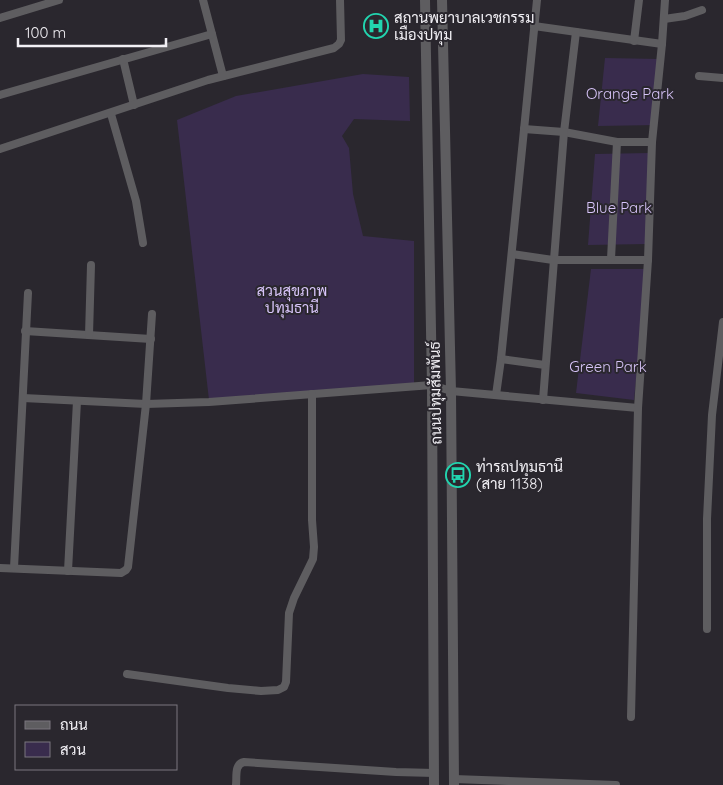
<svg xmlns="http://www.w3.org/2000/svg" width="723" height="785" viewBox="0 0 723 785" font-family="Quicksand,Sarabun,sans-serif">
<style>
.green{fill:#392c4d}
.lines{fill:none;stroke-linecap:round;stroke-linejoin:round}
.minor{stroke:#5e5d60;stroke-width:8}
.tertiary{stroke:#5e5d60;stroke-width:10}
.labels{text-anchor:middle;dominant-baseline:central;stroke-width:4;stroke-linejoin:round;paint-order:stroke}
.poi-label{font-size:15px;fill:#f2f0f5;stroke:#2a272e;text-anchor:start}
.park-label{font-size:15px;fill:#d7c4f8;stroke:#2a272e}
.street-label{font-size:15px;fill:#f2f0f5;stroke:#2a272e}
</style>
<rect width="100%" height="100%" fill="#2a272e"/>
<g class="green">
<polygon points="605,58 659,59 657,125 598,126"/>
<polygon points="363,74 409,77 410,121 354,119 342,136 349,148 353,194 363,236 414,241 414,383 209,400 177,120 236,96"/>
<polygon points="650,153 647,244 588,245 595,154"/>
<polygon points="591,269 647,269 634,400 576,393"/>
</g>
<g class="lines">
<g class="minor">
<polyline points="203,0 223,76"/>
<polyline points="0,18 59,0"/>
<polyline points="664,19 685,16 702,10"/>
<polyline points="534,26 662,44"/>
<polyline points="576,32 564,132 617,142 652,142"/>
<polyline points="634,41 639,0"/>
<polyline points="123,59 134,105"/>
<polyline points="699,76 723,78"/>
<polyline points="0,95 212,34"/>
<polyline points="111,114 136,201 143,243"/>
<polyline points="524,129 564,132 543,400"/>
<polyline points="0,149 208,80 334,48 339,44 341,40 340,0"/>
<polyline points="512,254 553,260 648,260"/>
<polyline points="611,259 617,142"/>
<polyline points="25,331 151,339"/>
<polyline points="89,335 91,265"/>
<polyline points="501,359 545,365"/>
<polyline points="496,395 501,359 537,0"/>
<polyline points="23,398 146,404 209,402 432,385 451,391 638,408"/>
<polyline points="0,568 121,573 126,570 128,567 146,404 152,314"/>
<polyline points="14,568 28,293"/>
<polyline points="68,571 77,401"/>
<polyline points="707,629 707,519 712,415 723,322"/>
<polyline points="127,674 228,688 261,691 278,690 284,687 286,682 289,613 294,598 313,559 314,547 312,520 312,394"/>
<polyline points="631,717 638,408 648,260 652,142 662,44 665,0"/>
<polyline points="454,779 616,785"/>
<path d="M236 785C237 777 234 764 244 762L396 772 434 773"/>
</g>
<g class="tertiary">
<polyline points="425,0 432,385 434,785"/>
<polyline points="442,0 451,391 454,785"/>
</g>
</g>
<defs>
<symbol id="hospital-ring" viewBox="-11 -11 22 22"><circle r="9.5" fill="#2a272e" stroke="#22d5af" stroke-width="1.5"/><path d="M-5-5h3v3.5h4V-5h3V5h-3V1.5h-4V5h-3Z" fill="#22d5af"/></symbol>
<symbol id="bus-ring" viewBox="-11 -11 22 22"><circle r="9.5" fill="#2a272e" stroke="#22d5af" stroke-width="1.5"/><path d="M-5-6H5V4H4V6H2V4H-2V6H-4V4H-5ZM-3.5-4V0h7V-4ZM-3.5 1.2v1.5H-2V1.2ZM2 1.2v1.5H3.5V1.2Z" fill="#22d5af"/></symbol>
</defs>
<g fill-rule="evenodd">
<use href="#hospital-ring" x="362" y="12" width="28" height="28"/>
<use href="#bus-ring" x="444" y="461" width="28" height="28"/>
</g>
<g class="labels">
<g class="poi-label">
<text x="394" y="17">สถานพยาบาลเวชกรรม<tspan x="394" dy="17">เมืองปทุม</tspan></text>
<text x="476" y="466">ท่ารถปทุมธานี<tspan x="476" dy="17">(สาย 1138)</tspan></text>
</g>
<g class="park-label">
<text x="630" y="93">Orange Park</text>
<text x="619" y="207">Blue Park</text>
<text x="292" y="290">สวนสุขภาพ<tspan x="292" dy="17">ปทุมธานี</tspan></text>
<text x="608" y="366">Green Park</text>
</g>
<g class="street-label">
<text transform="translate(435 393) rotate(-91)">ถนนปทุมสัมพันธ์</text>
</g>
</g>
<rect x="15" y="705" width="162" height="65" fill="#2a272e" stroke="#7a777e"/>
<rect x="25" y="721" width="25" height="8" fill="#5e5d60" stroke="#7a777e"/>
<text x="60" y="730" font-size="15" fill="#f2f0f5">ถนน</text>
<rect x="25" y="742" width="25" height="15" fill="#392c4d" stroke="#7a777e"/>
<text x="60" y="755" font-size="15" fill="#f2f0f5">สวน</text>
<path d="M18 38v8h148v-8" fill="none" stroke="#f2f0f5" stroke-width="2.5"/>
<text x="25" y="38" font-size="15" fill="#f2f0f5" stroke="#2a272e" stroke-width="4" paint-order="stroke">100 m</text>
</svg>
